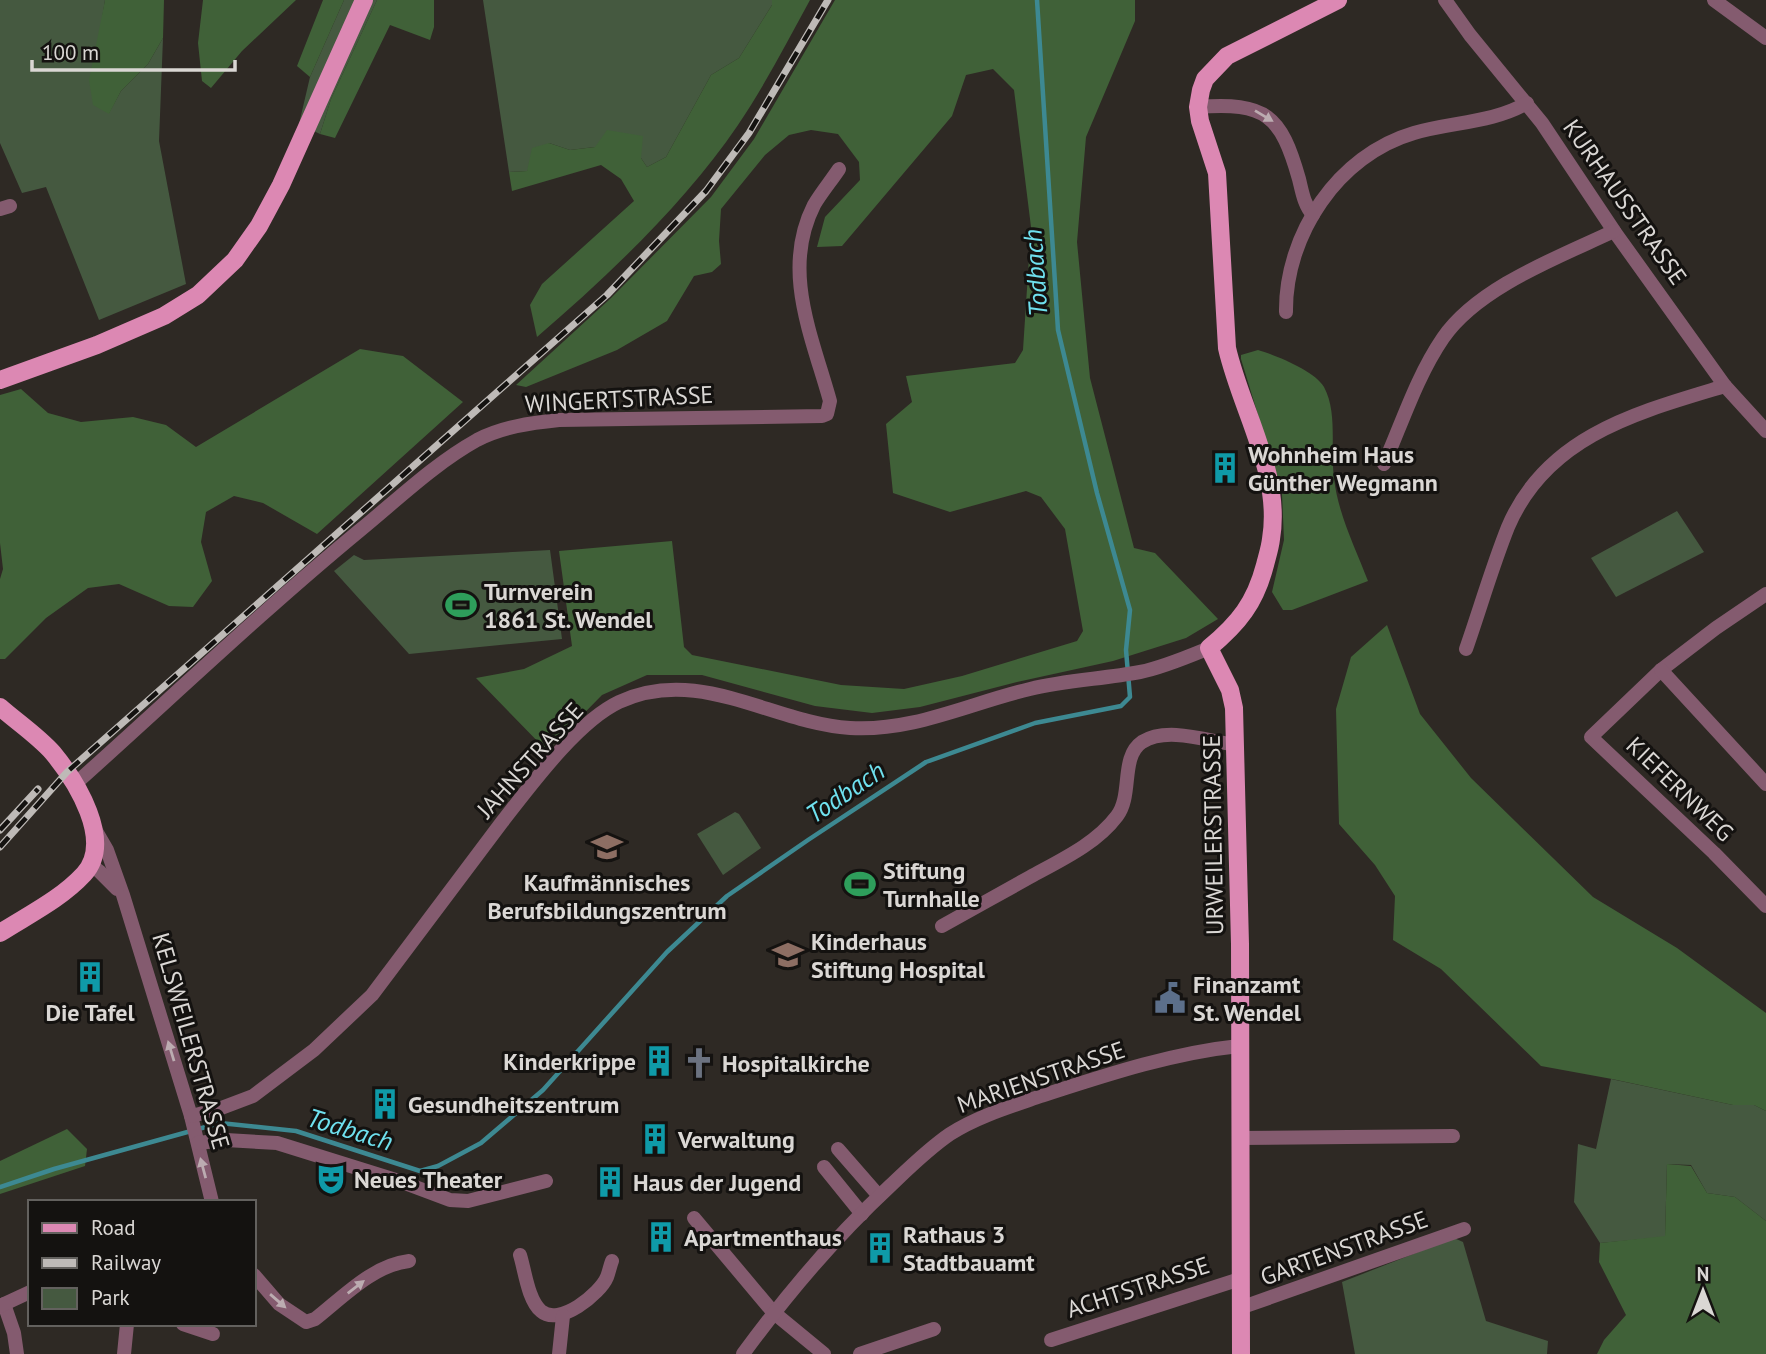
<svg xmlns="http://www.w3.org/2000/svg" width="1766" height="1354" viewBox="0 0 1766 1354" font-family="'PT Sans',sans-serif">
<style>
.green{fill:#455940}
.forest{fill:#406138}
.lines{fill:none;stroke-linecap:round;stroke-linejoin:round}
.stream{stroke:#3d8992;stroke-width:4.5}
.minor{stroke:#845b6f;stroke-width:14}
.major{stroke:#dc88b3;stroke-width:18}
.rail-casing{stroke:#bebab7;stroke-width:7}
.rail{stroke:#141210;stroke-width:4.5;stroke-dasharray:13;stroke-linecap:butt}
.oneway{fill:#bcacb1}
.labels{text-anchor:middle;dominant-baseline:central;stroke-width:6;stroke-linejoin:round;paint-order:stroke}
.street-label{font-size:24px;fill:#dad7d4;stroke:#141210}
.poi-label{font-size:24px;font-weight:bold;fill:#dad7d4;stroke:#141210;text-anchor:start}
.water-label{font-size:26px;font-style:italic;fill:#6fe1ef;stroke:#141210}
</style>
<rect width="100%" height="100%" fill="#2e2924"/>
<g class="green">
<polygon points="0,0 105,0 102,18 109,113 121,91 148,64 163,38 159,141 186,284 99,320 46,187 22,193 0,143"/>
<polygon points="344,0 377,0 331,99 320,134 299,124 310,77"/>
<polygon points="483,0 772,0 772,5 739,58 711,75 666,157 647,167 641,158 595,147 570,150 549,143 527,171 509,172"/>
<polygon points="1677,511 1704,552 1616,597 1591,558"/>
<polygon points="550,550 562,639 409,654 334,571 354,555 364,560"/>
<polygon points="735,812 739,814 761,848 723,875 697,834"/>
<polygon points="1611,1079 1733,1105 1754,1105 1766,1111 1766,1221 1735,1197 1707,1193 1691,1165 1667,1164 1665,1237 1600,1243 1574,1202 1578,1144 1596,1149"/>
<polygon points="1454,1238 1463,1242 1486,1321 1548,1341 1547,1354 1355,1354 1342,1282"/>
</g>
<g class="forest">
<polygon points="105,0 164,0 163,38 148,64 121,91 109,114 93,105 89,80"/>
<polygon points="203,0 296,0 242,51 211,88 202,81 198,43"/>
<polygon points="323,0 344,0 310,77 297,66"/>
<polygon points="377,0 434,0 434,27 430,40 390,25 335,138 320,134 331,99"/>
<path d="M772 0H810C787 42 765 85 738 125 686 202 608 276 537 337L530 305 542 284 634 201 621 179 601 165 512 191 509 172 527 171 532 148 549 143 570 150 595 147 607 130 643 136 641 158 647 167 666 157 711 75 739 58 772 5Z"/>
<polygon points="835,0 1135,0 1135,21 1086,137 1077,242 1090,378 1134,548 1155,553 1218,619 1186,638 1113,661 1017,682 920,707 872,713 815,706 702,675 647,675 602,695 547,751 476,678 524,669 572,646 559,551 672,541 684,647 692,655 841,685 904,689 962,676 1077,641 1083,631 1065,529 1041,497 1026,491 950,512 893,493 886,424 912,402 906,376 1015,363 1023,350 1031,227 1014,90 993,69 966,75 952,116 842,246 817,247 825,217 860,180 859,162 838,134 811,130 789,135 765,155 721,209 719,241 721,264 712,272 694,276 667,321 617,350 526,387 516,385 611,298 711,197 754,139"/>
<polygon points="360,349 403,356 463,402 317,534 263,503 234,496 206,512 201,542 212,581 193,607 169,606 119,584 88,588 46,618 5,659 0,659 0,579 3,569 0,543 0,395 21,389 48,413 81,422 133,417 166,425 196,447"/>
<path d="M1258 350C1275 355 1315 371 1324 387 1338 413 1330 449 1334 478 1338 514 1355 547 1368 581L1292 610H1283L1272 592 1284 540 1282 494 1241 359V355Z"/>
<polygon points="1387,625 1420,714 1471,778 1593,897 1677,948 1766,1013 1766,1111 1754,1105 1733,1105 1612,1079 1541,1066 1441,969 1393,940 1395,896 1375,865 1339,824 1336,709 1351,657"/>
<polygon points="67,1129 87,1149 85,1166 0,1194 0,1161"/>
<polygon points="1667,1164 1691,1166 1707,1193 1735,1197 1766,1221 1766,1354 1597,1354 1604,1340 1626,1315 1599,1262 1600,1243 1665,1236"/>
</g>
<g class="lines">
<polyline class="stream" points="0,1187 54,1169 220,1123 296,1131 420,1171 438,1166 481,1143 543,1090 667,952 727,896 808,840 926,762 1035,723 1121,706 1130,697 1126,650 1130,610 1097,493 1058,330 1037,0"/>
<g class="minor">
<polyline points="1445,0 1470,35 1542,123 1614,231 1725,386 1766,431"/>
<polyline points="1714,0 1766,38"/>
<path d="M1198 107C1266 102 1281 115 1299 179 1302 191 1304 205 1313 215"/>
<polyline points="0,209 10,206"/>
<path d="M1286 312C1285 235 1338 155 1414 133 1451 122 1493 123 1527 103"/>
<path d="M1384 464C1402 423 1417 376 1443 338 1478 287 1559 257 1614 231"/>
<polyline points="1766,594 1716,628 1661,670 1591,737 1714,853 1766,906"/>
<path d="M1466 649C1480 609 1492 567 1508 527 1547 435 1639 412 1725 386"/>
<polyline points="1661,670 1766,784"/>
<path d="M74 785C169 700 261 612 359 531 397 500 434 464 477 440 502 427 530 423 559 420L822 416 827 414 830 401C812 336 781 270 814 205 821 193 831 181 839 169"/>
<polyline points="96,831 107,850 123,895 191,1116 212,1202"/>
<polyline points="90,865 99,871 117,889"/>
<path d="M942 926C971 910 1001 893 1030 877 1061 860 1096 844 1117 816 1133 795 1120 757 1142 742 1167 726 1208 741 1236 745"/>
<path d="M191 1116 216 1110 253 1096 314 1050 372 995C415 938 458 880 502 822 531 785 577 722 619 702 699 665 772 723 850 728 913 732 970 703 1030 689 1066 680 1103 679 1140 672 1164 667 1187 657 1209 648"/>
<polyline points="1239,1138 1453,1136"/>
<polyline points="198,1143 226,1140 277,1143 402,1182 450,1200 468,1201 546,1181"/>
<polyline points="838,1149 879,1196"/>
<polyline points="824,1167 862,1214"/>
<polyline points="694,1218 773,1312 824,1354"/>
<path d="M520 1255C525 1271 528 1300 541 1311 559 1327 600 1294 607 1277 609 1272 610 1266 612 1261"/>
<path d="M254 1275 279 1304 306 1322 315 1319C343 1297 373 1265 409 1261"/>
<polyline points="4,1304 14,1333 17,1354"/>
<polyline points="0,1306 30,1292"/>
<polyline points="1240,1308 1464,1229"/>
<polyline points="183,1324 213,1334"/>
<polyline points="1051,1340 1240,1279"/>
<polyline points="124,1354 127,1324"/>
<polyline points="559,1354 563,1316"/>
<path d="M743 1354C787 1294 835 1237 890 1186 909 1168 928 1149 950 1134 976 1117 1009 1107 1038 1097 1103 1076 1171 1053 1239 1046"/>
<polyline points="860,1354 934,1329"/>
</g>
<g class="major">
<polyline points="0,380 97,345 164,316 198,295 235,260 259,226 281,185 364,0"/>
<path d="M0 707C17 722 38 736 53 753 76 781 114 841 84 874 61 899 28 915 0 933"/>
<path d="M1241 1354 1240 944 1234 708 1230 690 1209 648C1239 623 1255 603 1265 565 1267 557 1270 548 1271 539 1282 473 1241 410 1227 348L1217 173 1200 121 1198 107 1201 90 1205 79 1227 56 1338 0"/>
</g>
<defs>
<g id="rail">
<polyline points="0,830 38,789"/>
<polyline points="0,847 67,772 607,295 706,191 749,133 828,0"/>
</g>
</defs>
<use href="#rail" class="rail-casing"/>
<use href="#rail" class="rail"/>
</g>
<defs><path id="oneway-solid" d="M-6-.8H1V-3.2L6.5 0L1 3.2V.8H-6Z" transform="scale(1.75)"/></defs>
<g class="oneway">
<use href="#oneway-solid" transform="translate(1264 116) rotate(31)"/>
<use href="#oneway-solid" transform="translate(171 1051) rotate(-107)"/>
<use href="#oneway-solid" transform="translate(203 1168) rotate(-105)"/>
<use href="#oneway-solid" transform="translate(356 1287) rotate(-38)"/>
<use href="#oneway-solid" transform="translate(278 1301) rotate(41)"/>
</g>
<defs>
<symbol id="building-bare" viewBox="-9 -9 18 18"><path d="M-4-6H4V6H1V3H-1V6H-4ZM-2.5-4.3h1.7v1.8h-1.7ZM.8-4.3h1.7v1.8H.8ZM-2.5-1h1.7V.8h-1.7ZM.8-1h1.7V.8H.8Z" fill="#0f9aa8" stroke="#141210" stroke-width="2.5" paint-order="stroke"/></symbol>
<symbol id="stadium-bare" viewBox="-9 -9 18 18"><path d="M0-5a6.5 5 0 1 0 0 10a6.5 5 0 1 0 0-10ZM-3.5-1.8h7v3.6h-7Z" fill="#2e9e5b" stroke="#141210" stroke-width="2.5" paint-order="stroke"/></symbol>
<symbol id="school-bare" viewBox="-9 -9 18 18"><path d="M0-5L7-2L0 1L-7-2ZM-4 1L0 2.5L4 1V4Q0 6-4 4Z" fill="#8d6e63" stroke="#141210" stroke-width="2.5" paint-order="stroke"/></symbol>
<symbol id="civic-bare" viewBox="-9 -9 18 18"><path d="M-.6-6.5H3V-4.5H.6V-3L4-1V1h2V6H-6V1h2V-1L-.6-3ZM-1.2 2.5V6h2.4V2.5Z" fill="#5c6f8a" stroke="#141210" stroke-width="2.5" paint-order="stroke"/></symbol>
<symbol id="church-bare" viewBox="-9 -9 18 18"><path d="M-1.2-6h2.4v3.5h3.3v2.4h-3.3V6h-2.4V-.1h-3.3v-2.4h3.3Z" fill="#6b7280" stroke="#141210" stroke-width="2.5" paint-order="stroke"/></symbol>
<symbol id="theatre-bare" viewBox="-9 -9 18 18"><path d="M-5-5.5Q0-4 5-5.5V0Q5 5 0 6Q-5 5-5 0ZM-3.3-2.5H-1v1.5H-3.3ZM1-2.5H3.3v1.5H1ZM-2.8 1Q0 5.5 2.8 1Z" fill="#0f9aa8" stroke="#141210" stroke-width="2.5" paint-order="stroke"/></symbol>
</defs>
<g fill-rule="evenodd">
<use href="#building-bare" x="1203" y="446" width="44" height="44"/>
<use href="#stadium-bare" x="439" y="583" width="44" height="44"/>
<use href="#school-bare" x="585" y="825" width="44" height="44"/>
<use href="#stadium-bare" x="838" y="862" width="44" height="44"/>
<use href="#school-bare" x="766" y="933" width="44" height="44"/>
<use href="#building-bare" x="68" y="955" width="44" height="44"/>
<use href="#civic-bare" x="1148" y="976" width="44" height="44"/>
<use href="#building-bare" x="637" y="1039" width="44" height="44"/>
<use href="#church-bare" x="677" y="1041" width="44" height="44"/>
<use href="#building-bare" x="363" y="1082" width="44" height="44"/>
<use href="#building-bare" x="633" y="1117" width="44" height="44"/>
<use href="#theatre-bare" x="309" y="1157" width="44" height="44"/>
<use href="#building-bare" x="588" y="1160" width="44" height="44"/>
<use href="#building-bare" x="639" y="1215" width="44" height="44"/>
<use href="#building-bare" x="858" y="1226" width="44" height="44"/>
</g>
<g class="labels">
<g class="street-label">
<text transform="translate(1625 202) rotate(55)">KURHAUSSTRASSE</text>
<text transform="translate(619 399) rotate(-3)">WINGERTSTRASSE</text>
<text transform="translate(530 760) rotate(-48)">JAHNSTRASSE</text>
<text transform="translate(1680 789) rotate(44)">KIEFERNWEG</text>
<text transform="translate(1213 835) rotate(-91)">URWEILERSTRASSE</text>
<text transform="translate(191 1041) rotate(74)">KELSWEILERSTRASSE</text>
<text transform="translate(1041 1077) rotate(-19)">MARIENSTRASSE</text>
<text transform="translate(1344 1248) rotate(-20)">GARTENSTRASSE</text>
<text transform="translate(1138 1287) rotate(-18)">ACHTSTRASSE</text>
</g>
<g class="poi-label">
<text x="1248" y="454">Wohnheim Haus<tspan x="1248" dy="28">Günther Wegmann</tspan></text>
<text x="484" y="591">Turnverein<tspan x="484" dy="28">1861 St. Wendel</tspan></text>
<text x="883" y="870">Stiftung<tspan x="883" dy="28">Turnhalle</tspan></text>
<text x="607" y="882" text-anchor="middle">Kaufmännisches<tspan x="607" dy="28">Berufsbildungszentrum</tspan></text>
<text x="811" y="941">Kinderhaus<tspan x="811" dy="28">Stiftung Hospital</tspan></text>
<text x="1193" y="984">Finanzamt<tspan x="1193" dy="28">St. Wendel</tspan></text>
<text x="90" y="1012" text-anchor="middle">Die Tafel</text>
<text x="636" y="1061" text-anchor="end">Kinderkrippe</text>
<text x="722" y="1063">Hospitalkirche</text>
<text x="408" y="1104">Gesundheitszentrum</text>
<text x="678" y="1139">Verwaltung</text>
<text x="354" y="1179">Neues Theater</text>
<text x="633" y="1182">Haus der Jugend</text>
<text x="903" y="1234">Rathaus 3<tspan x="903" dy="28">Stadtbauamt</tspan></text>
<text x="684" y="1237">Apartmenthaus</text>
</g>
<g class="water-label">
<text transform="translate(1035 273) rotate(-94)">Todbach</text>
<text transform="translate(845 792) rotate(-34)">Todbach</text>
<text transform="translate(350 1129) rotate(17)">Todbach</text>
</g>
</g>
<rect x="28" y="1200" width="228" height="126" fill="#141210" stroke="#63615e" stroke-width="2"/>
<rect x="42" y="1223" width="35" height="10" fill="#dc88b3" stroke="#63615e" stroke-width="2"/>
<text x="91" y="1235" font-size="21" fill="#dad7d4">Road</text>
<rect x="42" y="1258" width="35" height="10" fill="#bebab7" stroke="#63615e" stroke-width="2"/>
<text x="91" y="1270" font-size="21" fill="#dad7d4">Railway</text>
<rect x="42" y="1288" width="35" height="21" fill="#455940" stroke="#63615e" stroke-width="2"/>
<text x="91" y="1305" font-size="21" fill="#dad7d4">Park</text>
<g transform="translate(1703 1291)" stroke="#141210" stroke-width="5" paint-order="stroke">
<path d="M0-5L12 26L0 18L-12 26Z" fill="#dad7d4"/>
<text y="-10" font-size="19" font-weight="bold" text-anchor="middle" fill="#dad7d4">N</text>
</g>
<path d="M32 60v10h203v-10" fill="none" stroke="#dad7d4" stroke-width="3.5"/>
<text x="42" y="60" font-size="21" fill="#dad7d4" stroke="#141210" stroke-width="5" paint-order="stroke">100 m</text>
</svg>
